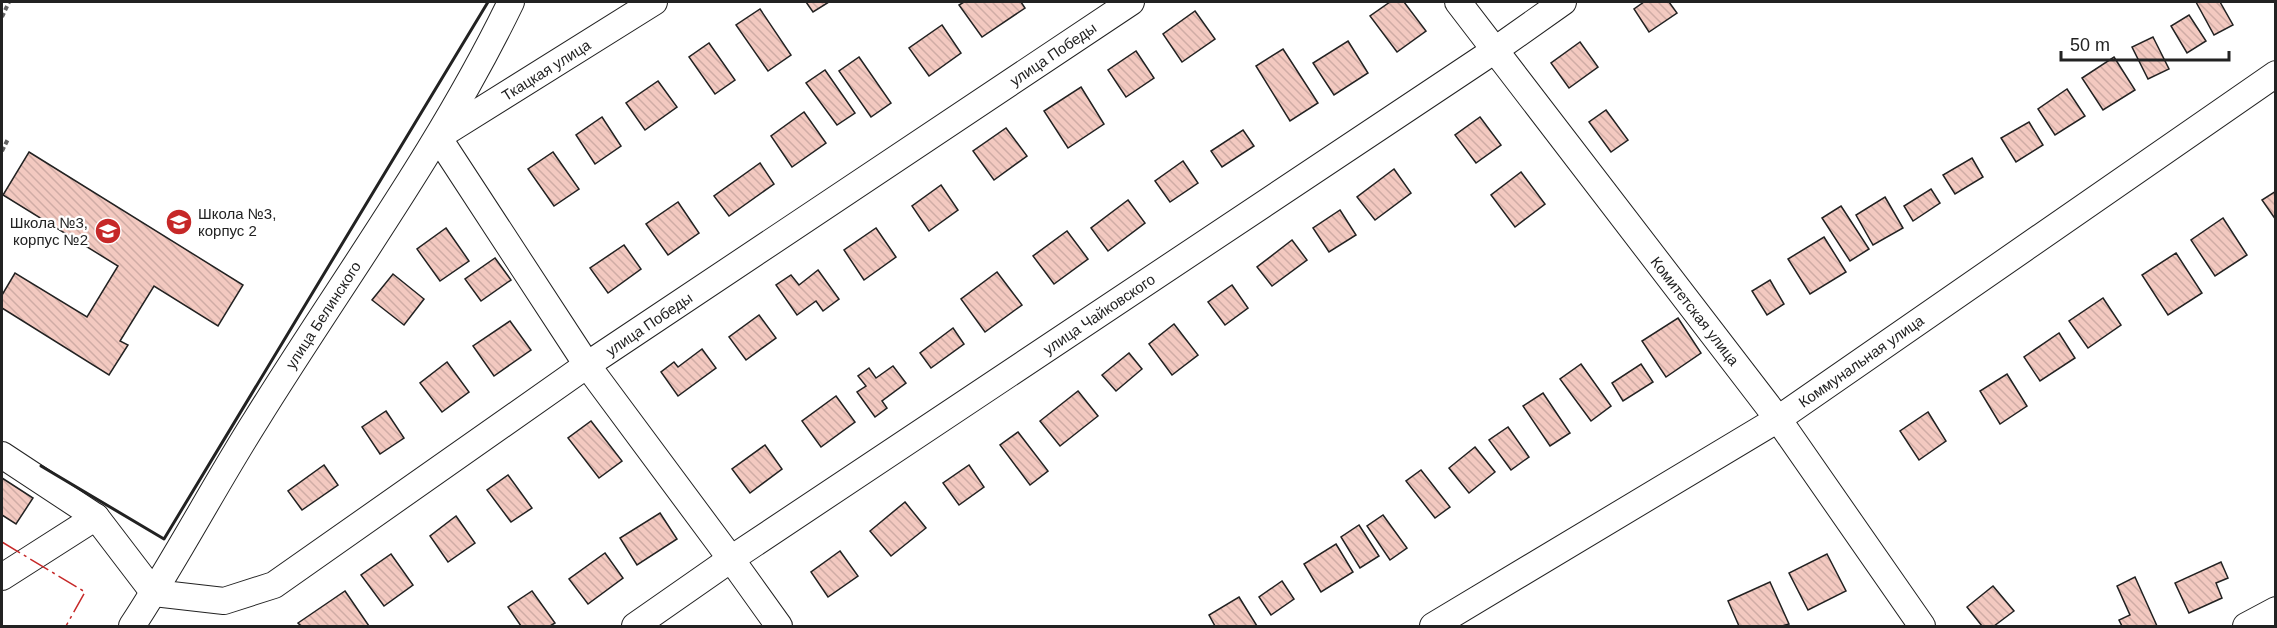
<svg xmlns="http://www.w3.org/2000/svg" width="2277" height="628" viewBox="0 0 2277 628" font-family="Helvetica,sans-serif">
<style>
.building{fill:url(#building-back-hatch);stroke:#222;stroke-width:1.5}
.lines{fill:none;stroke-linecap:round;stroke-linejoin:round}
.minor-casing{stroke:#222;stroke-width:28}
.path{stroke:#646464;stroke-width:4;stroke-dasharray:4.5 3;stroke-linecap:butt}
.minor{stroke:#fff;stroke-width:26}
.wall{stroke:#222;stroke-width:3}
.power{stroke:#c62828;stroke-width:1.5;stroke-dasharray:21 4.5 3 4.5;stroke-linecap:butt}
.labels{text-anchor:middle;dominant-baseline:central;stroke-width:4.5;stroke-linejoin:round;paint-order:stroke}
.street-label{font-size:15px;fill:#222;stroke:#fff}
.poi-label{font-size:15px;fill:#222;stroke:#fff;text-anchor:start}
</style>
<defs>
<pattern id="building-back-hatch" width="6" height="6" patternUnits="userSpaceOnUse" patternTransform="scale(1.5)"><rect width="6" height="6" fill="#f3c9c0"/><path d="M-1 5l2 2M0 0l6 6M5-1l2 2" fill="none" stroke="#d0aca5"/></pattern>
</defs>
<rect width="100%" height="100%" fill="#fff"/>
<g class="building">
<polygon points="806,2 829,2 813,12"/>
<polygon points="964,2 1021,2 1025,8 982,37 959,5"/>
<polygon points="1390,2 1404,2 1426,31 1397,52 1370,16"/>
<polygon points="1644,2 1669,2 1677,13 1649,32 1634,9"/>
<polygon points="2196,2 2220,2 2233,25 2214,35"/>
<polygon points="760,9 791,55 768,71 736,25"/>
<polygon points="1195,11 1215,39 1182,62 1163,34"/>
<polygon points="2189,15 2206,41 2187,53 2171,26"/>
<polygon points="942,25 961,53 929,76 909,48"/>
<polygon points="2153,37 2169,69 2148,79 2132,47"/>
<polygon points="1348,41 1368,73 1334,95 1313,63"/>
<polygon points="1580,42 1598,67 1569,88 1551,63"/>
<polygon points="709,43 735,80 715,94 689,57"/>
<polygon points="1283,49 1318,103 1290,121 1256,66"/>
<polygon points="1136,51 1154,78 1126,97 1108,70"/>
<polygon points="859,57 891,103 871,117 839,71"/>
<polygon points="2114,57 2135,90 2103,110 2082,78"/>
<polygon points="825,70 855,113 837,125 806,83"/>
<polygon points="658,81 677,107 645,130 626,103"/>
<polygon points="1081,87 1104,124 1068,148 1044,111"/>
<polygon points="2067,89 2085,116 2055,135 2038,109"/>
<polygon points="1606,110 1628,140 1611,152 1589,122"/>
<polygon points="804,112 826,143 792,167 771,136"/>
<polygon points="602,117 621,146 595,164 576,135"/>
<polygon points="1480,117 1501,145 1476,163 1455,135"/>
<polygon points="2029,122 2043,145 2016,162 2001,138"/>
<polygon points="1006,128 1027,156 994,180 973,151"/>
<polygon points="1243,130 1254,146 1222,167 1211,151"/>
<polygon points="29,152 243,285 218,326 154,286 120,341 128,345 109,375 2,308 2,295 15,273 87,317 118,266 3,195"/>
<polygon points="553,152 579,189 554,206 528,169"/>
<polygon points="1972,158 1983,177 1955,194 1943,175"/>
<polygon points="1183,161 1198,183 1170,202 1155,181"/>
<polygon points="760,163 774,184 729,216 714,196"/>
<polygon points="1394,169 1411,193 1375,220 1357,197"/>
<polygon points="1521,172 1545,204 1515,227 1491,195"/>
<polygon points="941,185 958,210 929,231 912,206"/>
<polygon points="1931,189 1940,203 1913,221 1904,206"/>
<polygon points="2276,191 2276,220 2262,200"/>
<polygon points="1885,197 1903,228 1873,245 1856,215"/>
<polygon points="1128,200 1145,223 1108,251 1091,228"/>
<polygon points="678,202 699,233 668,255 646,224"/>
<polygon points="1841,206 1869,249 1850,261 1822,218"/>
<polygon points="1340,210 1356,235 1329,252 1313,228"/>
<polygon points="2223,218 2247,255 2215,276 2191,240"/>
<polygon points="446,228 469,261 440,281 417,249"/>
<polygon points="876,228 896,257 864,280 844,250"/>
<polygon points="1067,231 1088,259 1054,284 1033,256"/>
<polygon points="1824,237 1846,272 1810,294 1788,259"/>
<polygon points="1292,240 1307,260 1272,286 1257,267"/>
<polygon points="624,245 641,269 608,293 590,268"/>
<polygon points="2176,253 2202,293 2168,315 2142,275"/>
<polygon points="495,258 511,280 481,301 465,279"/>
<polygon points="818,270 839,299 823,311 816,301 797,315 776,285 791,275 799,285"/>
<polygon points="997,272 1022,305 985,332 961,299"/>
<polygon points="393,274 424,299 404,325 372,300"/>
<polygon points="1770,280 1784,304 1767,315 1752,291"/>
<polygon points="1232,285 1248,308 1225,325 1208,302"/>
<polygon points="2103,298 2121,325 2088,348 2069,321"/>
<polygon points="759,315 776,338 746,360 729,337"/>
<polygon points="1678,318 1701,353 1666,377 1642,341"/>
<polygon points="510,321 531,350 494,376 473,346"/>
<polygon points="1174,324 1198,355 1172,375 1149,344"/>
<polygon points="953,328 964,344 931,368 920,353"/>
<polygon points="2059,333 2075,358 2040,381 2024,357"/>
<polygon points="702,349 716,368 678,396 661,372 674,362 678,367"/>
<polygon points="1129,353 1142,369 1116,391 1102,375"/>
<polygon points="447,362 469,392 442,412 420,383"/>
<polygon points="1581,364 1611,406 1591,421 1560,379"/>
<polygon points="1641,364 1653,382 1623,401 1612,383"/>
<polygon points="893,366 906,383 882,401 887,408 875,417 857,392 866,386 858,376 869,368 876,378"/>
<polygon points="2007,374 2027,406 2000,424 1980,391"/>
<polygon points="1078,391 1098,416 1060,446 1040,421"/>
<polygon points="1543,393 1570,433 1550,446 1523,406"/>
<polygon points="836,396 855,422 821,447 802,421"/>
<polygon points="386,411 404,438 380,454 362,427"/>
<polygon points="1928,412 1946,441 1919,460 1900,431"/>
<polygon points="591,421 622,461 599,478 568,438"/>
<polygon points="1508,427 1529,457 1511,470 1489,440"/>
<polygon points="1018,432 1048,471 1030,485 1000,445"/>
<polygon points="765,445 782,469 750,493 732,469"/>
<polygon points="1475,447 1495,472 1469,493 1449,468"/>
<polygon points="324,465 338,485 302,510 288,491"/>
<polygon points="969,465 984,487 959,505 943,483"/>
<polygon points="1421,470 1450,507 1435,518 1406,481"/>
<polygon points="508,475 532,508 511,522 487,490"/>
<polygon points="2,478 33,498 16,524 2,515"/>
<polygon points="905,502 926,528 891,556 870,531"/>
<polygon points="660,513 677,539 637,565 620,538"/>
<polygon points="1383,515 1407,548 1390,560 1367,526"/>
<polygon points="456,516 475,543 448,562 430,536"/>
<polygon points="1359,525 1379,556 1360,568 1341,537"/>
<polygon points="1336,544 1353,572 1321,592 1304,564"/>
<polygon points="840,551 858,576 828,597 811,572"/>
<polygon points="605,553 623,578 588,604 569,579"/>
<polygon points="391,554 413,585 384,606 361,575"/>
<polygon points="1827,554 1846,591 1808,610 1789,573"/>
<polygon points="2221,562 2228,578 2216,583 2222,598 2189,613 2175,583"/>
<polygon points="2135,577 2157,626 2122,626 2119,620 2130,615 2117,586"/>
<polygon points="1282,581 1294,599 1271,615 1259,597"/>
<polygon points="1770,582 1789,624 1782,626 1739,626 1728,601"/>
<polygon points="1993,586 2014,611 1994,626 1982,626 1967,607"/>
<polygon points="345,591 369,626 301,626 298,623"/>
<polygon points="532,591 555,623 550,626 521,626 508,607"/>
<polygon points="1239,597 1257,626 1215,626 1209,615"/>
</g>
<g class="lines">
<defs>
<g id="minor">
<polyline points="654,2 438,137 587,365 731,559 779,626"/>
<polyline points="1458,2 1778,419 1922,626"/>
<polyline points="2,455 96,517 154,593 224,601 274,585 587,365 1131,2"/>
<polyline points="2,577 96,517"/>
<path d="M132 626C176 559 213 488 256 420 342 281 440 149 511 2"/>
<polyline points="635,626 731,559 1495,50 1563,2"/>
<polyline points="1433,626 1778,419 2276,74"/>
<polyline points="2246,626 2276,610"/>
</g>
</defs>
<use href="#minor" class="minor-casing"/>
<g class="path">
<polyline points="2,17 9,2"/>
<polyline points="2,151 8,139"/>
</g>
<use href="#minor" class="minor"/>
<polyline class="wall" points="41,466 164,539 488,2"/>
<polyline class="power" points="2,542 85,592 66,626"/>
</g>
<defs>
<symbol id="school-disc" viewBox="-11 -11 22 22"><circle r="9.5" fill="#c62828" stroke="#fff"/><path d="M0-5L7-2L0 1L-7-2ZM-4 1L0 2.5L4 1V4Q0 6-4 4Z" fill="#fff"/></symbol>
</defs>
<g fill-rule="evenodd">
<use href="#school-disc" x="164" y="207" width="30" height="30"/>
<use href="#school-disc" x="93" y="216" width="30" height="30"/>
</g>
<g class="labels">
<g class="street-label">
<text transform="translate(1053 54) rotate(-34)">улица Победы</text>
<text transform="translate(546 70) rotate(-32)">Ткацкая улица</text>
<text transform="translate(1695 311) rotate(52)">Комитетская улица</text>
<text transform="translate(1099 314) rotate(-34)">улица Чайковского</text>
<text transform="translate(323 315) rotate(-57)">улица Белинского</text>
<text transform="translate(649 324) rotate(-34)">улица Победы</text>
<text transform="translate(1861 361) rotate(-35)">Коммунальная улица</text>
</g>
<g class="poi-label">
<text x="198" y="213">Школа №3,<tspan x="198" dy="17">корпус 2</tspan></text>
<text x="88" y="222" text-anchor="end">Школа №3,<tspan x="88" dy="17">корпус №2</tspan></text>
</g>
</g>
<rect width="2277" height="628" fill="none" stroke="#222222" stroke-width="6"/>
<path d="M2061 51v9h168v-9" fill="none" stroke="#222222" stroke-width="3"/>
<text x="2070" y="51" font-size="18" fill="#222222" stroke="#ffffff" stroke-width="4.5" paint-order="stroke">50 m</text>
</svg>
